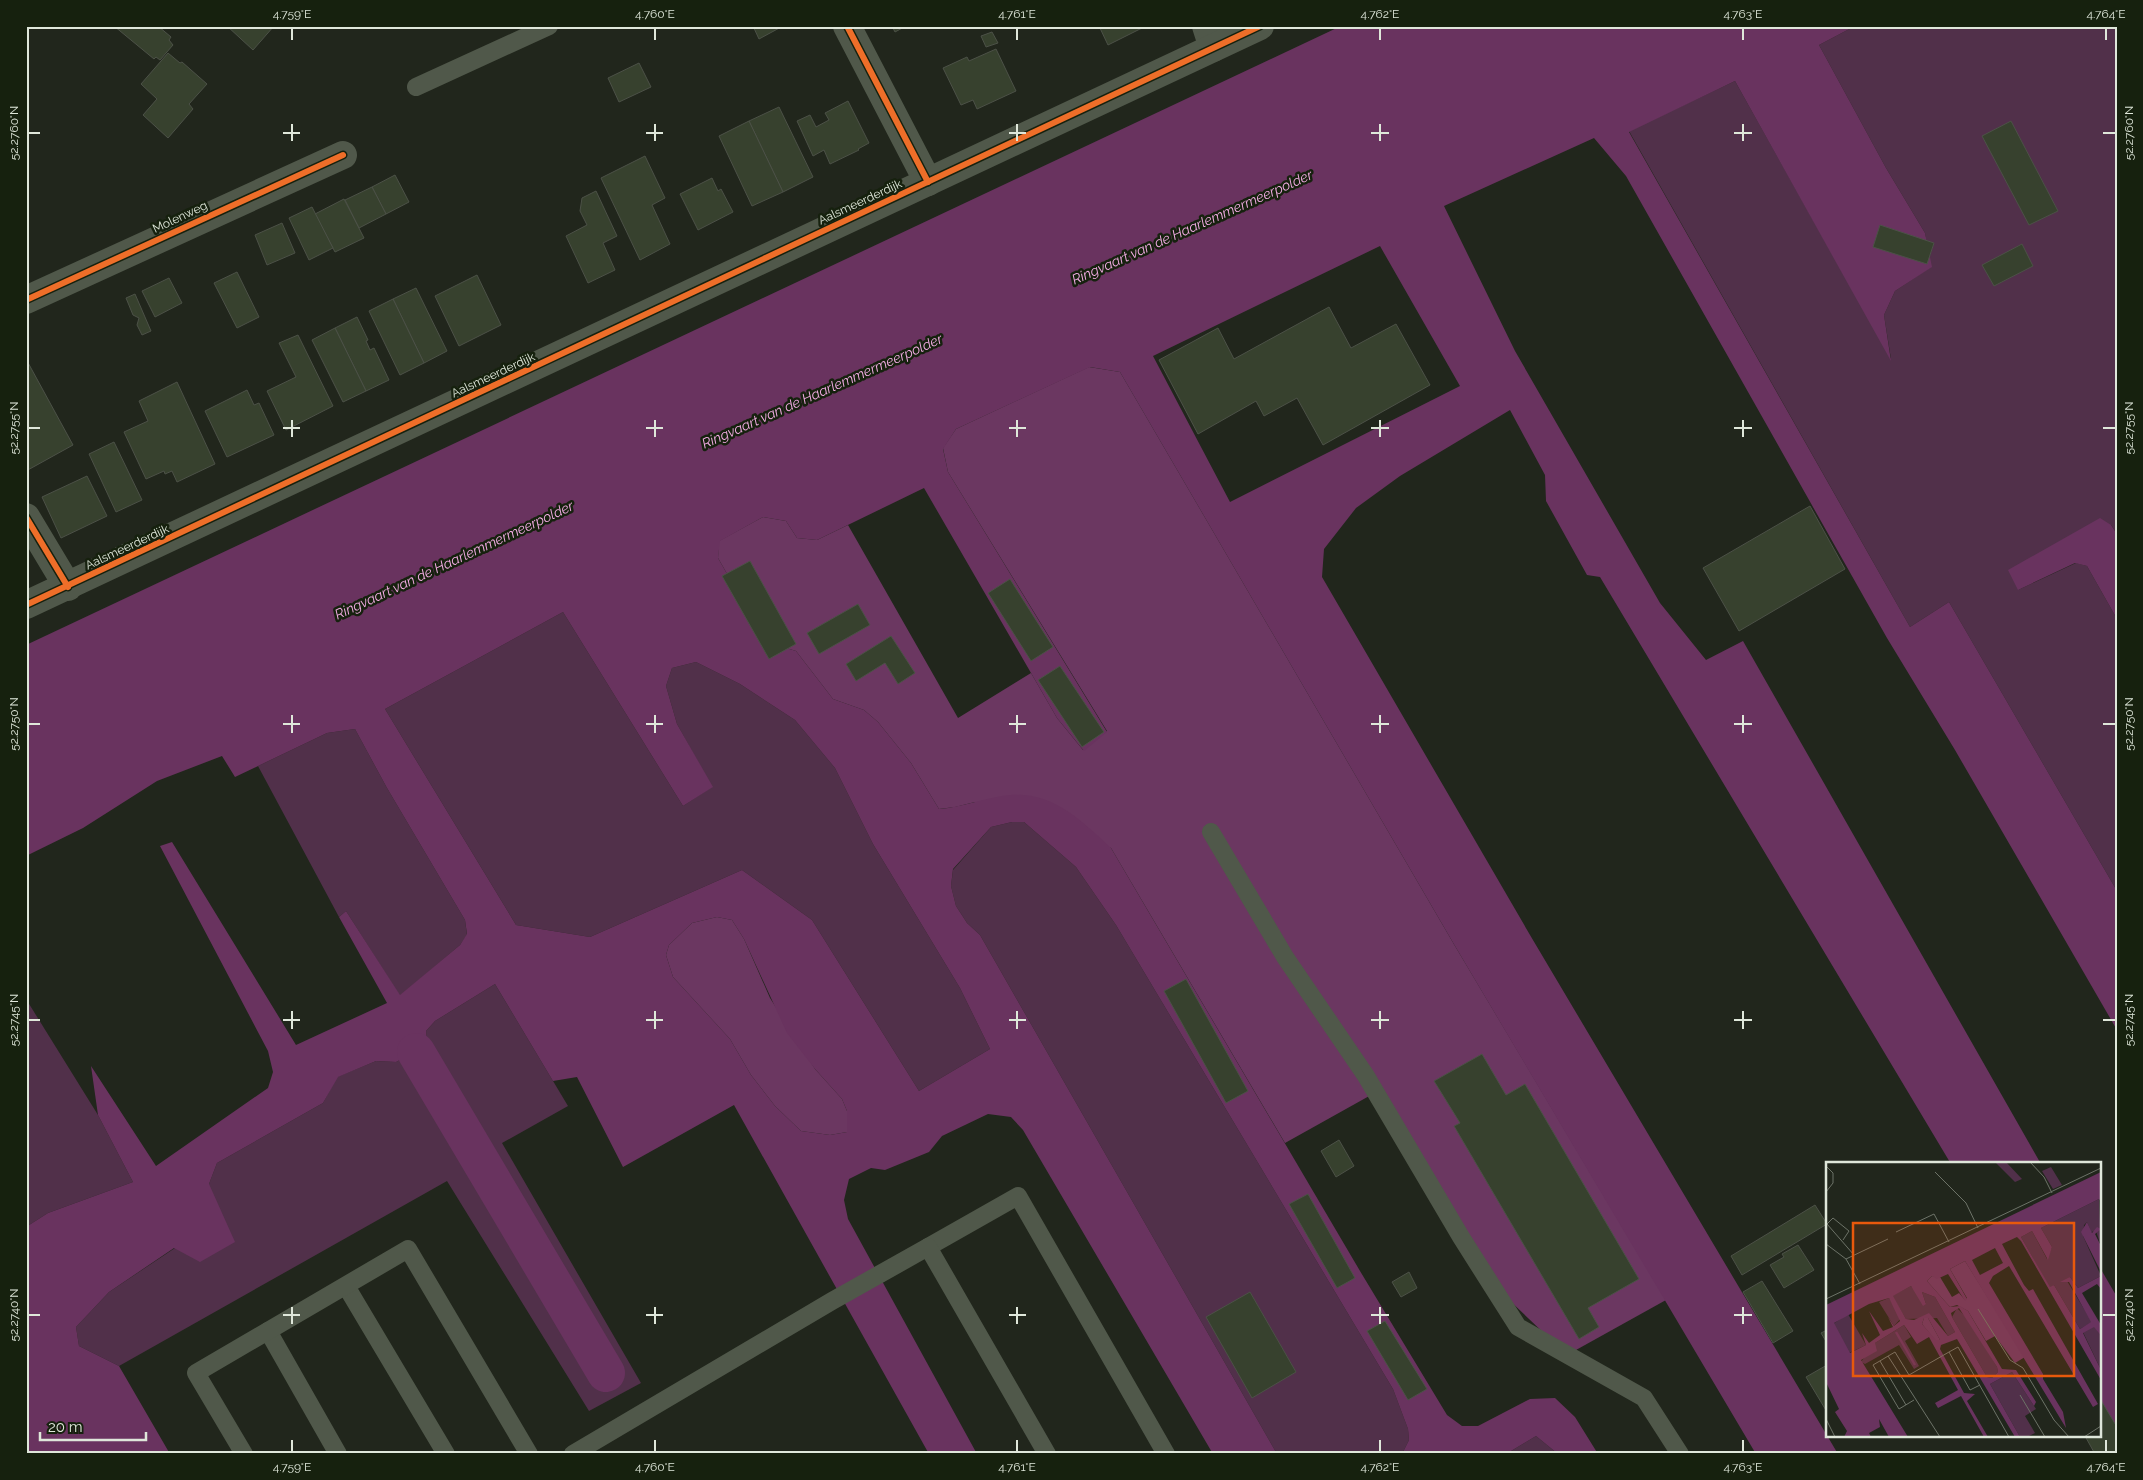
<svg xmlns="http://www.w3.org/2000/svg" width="2143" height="1480" viewBox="0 0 2143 1480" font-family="Raleway,sans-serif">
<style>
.green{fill:#51304a}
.forest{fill:#6b3761}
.water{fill:#69335f;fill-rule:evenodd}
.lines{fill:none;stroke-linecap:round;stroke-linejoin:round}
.canal{stroke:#69335f;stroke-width:38}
.building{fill:#37412e;stroke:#4c5147}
.lane{stroke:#50584a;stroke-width:18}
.street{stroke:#50584a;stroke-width:28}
.cycleway-casing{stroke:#16210e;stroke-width:9}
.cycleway{stroke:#ee6e29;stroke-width:6}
.ticks{fill:none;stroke:#dfe7da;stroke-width:2}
.labels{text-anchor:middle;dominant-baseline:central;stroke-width:5;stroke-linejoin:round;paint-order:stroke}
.street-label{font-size:12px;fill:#dfe7da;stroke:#16210e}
.water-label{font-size:14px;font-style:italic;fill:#f6aee7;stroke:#16210e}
.inset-river{fill:none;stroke:#69335f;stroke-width:2.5}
.inset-road{fill:none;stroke:#6d7368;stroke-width:1}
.view{fill:#e8590c;fill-opacity:0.15;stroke:#e8590c;stroke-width:2.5}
.inset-edge{fill:none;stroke:#dfe7da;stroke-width:2.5}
.neatline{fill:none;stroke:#dfe7da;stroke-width:2}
.ticks-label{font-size:12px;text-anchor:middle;fill:#dfe7da}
</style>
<rect width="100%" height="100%" fill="#21261c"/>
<g class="green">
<polygon points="1855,26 2117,26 2117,534 2111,525 2018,590 2076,563 2087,566 2117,619 2117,891 1949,602 1910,627 1629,131 1735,81 1891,359 1884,315 1895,291 1931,267 1925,233 1886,168 1819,45"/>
<polygon points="563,612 683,806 712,787 677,724 666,686 672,668 696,662 740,684 795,720 835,768 873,844 960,988 990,1049 919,1091 812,920 742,870 590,937 516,925 385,709"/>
<polygon points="355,729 387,788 465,920 467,935 460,945 400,996 346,911 339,917 258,766 327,733"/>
<polygon points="1012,822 1024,822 1076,867 1116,925 1393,1389 1408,1429 1409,1440 1402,1454 1277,1454 980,935 967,923 956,906 951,886 953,870 991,827"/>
<polygon points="495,984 568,1106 502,1143 641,1383 589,1411 447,1181 119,1366 79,1346 76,1327 109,1292 175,1248 209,1184 217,1163 323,1103 337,1077 376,1061 396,1062 428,1046 426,1031 435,1021"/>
<polygon points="26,999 98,1115 133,1182 48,1213 26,1227"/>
<polygon points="1536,1436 1558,1454 1506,1454"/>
</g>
<g class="forest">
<polygon points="1089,367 1120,372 1455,946 1666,1300 1567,1355 1466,1259 1371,1095 1285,1143 1111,848 975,802 955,807 939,809 911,763 878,722 864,710 833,699 796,651 773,644 754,621 718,558 719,541 763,517 786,521 797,538 817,540 848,525 958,718 1031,673 1057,718 1083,750 1107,731 948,472 943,448 956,429"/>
<polygon points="717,917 732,920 744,939 770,998 815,1069 842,1099 847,1111 847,1132 830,1135 801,1131 775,1106 751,1075 730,1039 673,977 666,955 669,945 692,923"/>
</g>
<g class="water">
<path d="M1341 26H1855L1819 45 1886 168 1925 233 1932 267 1895 291 1884 315 1891 361 1735 81 1629 132 1910 627 1949 602 2117 891V1030L1955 750 1887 638 1626 176 1594 138 1444 206 1515 351 1660 603 1706 660 1743 641 2041 1164H1951L1600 577 1587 575 1546 501 1545 475 1510 410 1400 476 1356 508 1324 549 1322 577 1530 935 1838 1454H1756L1455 946 1120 372 1090 367 956 429 943 449 948 472 1107 732 1084 751 1057 718 924 488 817 540 797 538 786 521 763 517 720 541 718 558 754 621 773 644 796 651 833 699 864 710 878 722 911 763 939 809C963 807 987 797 1011 795 1054 792 1083 822 1111 848L1360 1271 1447 1415 1462 1426H1478L1530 1399 1555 1398 1575 1417 1598 1454H1558L1536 1436 1506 1454H1402L1409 1440 1408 1429 1393 1389 1116 925 1076 867 1024 822H1012L991 827 953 869 951 886 956 906 967 923 980 935 1277 1454H1213L1023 1130 1011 1117 988 1114 942 1136 929 1152 885 1170 871 1168 849 1179 844 1200 848 1219 977 1454H929L734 1105 623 1167 577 1077 553 1081 495 984 435 1021 426 1031 428 1046 396 1062 376 1061 338 1077 323 1103 217 1163 209 1184 235 1242 200 1262 174 1248 109 1292 76 1327 79 1346 119 1366 170 1454H26V1227L48 1213 133 1182 98 1115 91 1066 156 1166 268 1088 273 1072 268 1051 160 846 172 842 296 1045 387 1003 339 917 346 911 400 995 460 945 467 934 465 920 387 788 355 729 327 733 235 777 222 756 157 781 83 828 26 856V645ZM1380 246 1460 386 1230 502 1153 356ZM563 612 683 806 713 787 677 724 666 686 672 668 696 662 740 684 795 720 835 768 873 844 960 988 990 1049 919 1091 812 920 742 870 590 937 516 925 385 709ZM717 917 732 920 744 939 787 1033 815 1069 842 1099 847 1111V1132L830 1135 801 1131 775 1106 751 1075 730 1039 673 977 666 955 669 945 692 923Z"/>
<polygon points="2100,518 2111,525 2117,534 2117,619 2087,566 2075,563 2018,590 2008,570"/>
<polygon points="2099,1266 2117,1297 2117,1449 2099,1418"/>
</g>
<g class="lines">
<polyline class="canal" points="416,1052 606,1373"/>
</g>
<g class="building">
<polygon points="114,26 158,26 171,37 169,40 173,45 160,60 156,57 154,59"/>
<polygon points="227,26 274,26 253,50"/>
<polygon points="753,26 783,26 759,39"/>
<polygon points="892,26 906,26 895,32"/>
<polygon points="1099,26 1146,26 1108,45"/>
<polygon points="992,32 998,43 986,47 981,36"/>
<polygon points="996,49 1016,91 977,109 973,100 961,105 943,68 967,57 969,61"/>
<polygon points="168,53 180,63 182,62 207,84 189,104 193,109 168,138 143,115 157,99 141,84"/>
<polygon points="639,63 651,87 619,102 608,78"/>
<polygon points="848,101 869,143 858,149 859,150 830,164 824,150 813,156 797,121 810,115 816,127 829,120 825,113"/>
<polygon points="779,107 813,177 783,192 749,121"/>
<polygon points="749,121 783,192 752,206 719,136"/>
<polygon points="2011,121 2058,211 2029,225 1982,136"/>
<polygon points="645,156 665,198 652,205 670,244 640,260 601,178"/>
<polygon points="395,175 409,202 386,214 372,187"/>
<polygon points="712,178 718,191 721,189 733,212 698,230 680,194"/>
<polygon points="372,187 386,214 359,228 345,200"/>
<polygon points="596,191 617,236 603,243 615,270 588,283 566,236 587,225 580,211 582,198"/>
<polygon points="344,199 364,238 335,252 315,214"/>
<polygon points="312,207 333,248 309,260 289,218"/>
<polygon points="282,223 295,253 267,265 255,235"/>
<polygon points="1880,225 1934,243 1927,264 1873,247"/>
<polygon points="2022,244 2033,266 1994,286 1982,265"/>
<polygon points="237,272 259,317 237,328 214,283"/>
<polygon points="477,275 501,325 459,346 435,296"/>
<polygon points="169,278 182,303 155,317 142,291"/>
<polygon points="416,288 447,351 424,363 393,299"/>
<polygon points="135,294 151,331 142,335 137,325 139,318 133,315 126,298"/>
<polygon points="393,299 424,363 400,375 369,311"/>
<polygon points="1329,307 1351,348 1396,324 1430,385 1323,445 1297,398 1264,416 1256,401 1198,434 1159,360 1218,328 1234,359"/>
<polygon points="357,317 368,340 366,341 370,350 374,348 389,380 366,391 335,328"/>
<polygon points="335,328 366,391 343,402 312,340"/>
<polygon points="298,335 333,406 286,430 267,391 296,377 279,343"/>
<polygon points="26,359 73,445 26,471"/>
<polygon points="177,382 215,464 177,482 172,471 165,474 164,471 146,479 124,432 148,421 139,401"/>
<polygon points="247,390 254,405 259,403 274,435 227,457 205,411"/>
<polygon points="114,442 142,500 116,512 89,454"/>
<polygon points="87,476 107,516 61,538 42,497"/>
<polygon points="1810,506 1845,569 1739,631 1703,568"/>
<polygon points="750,561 796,644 769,659 722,576"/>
<polygon points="1010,579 1053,647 1031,661 988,593"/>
<polygon points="858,604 870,625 819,654 807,633"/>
<polygon points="891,636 915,673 898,684 885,663 856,681 846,664"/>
<polygon points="1060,666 1104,732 1082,747 1038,680"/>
<polygon points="1186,979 1248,1091 1226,1103 1164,991"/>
<polygon points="1482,1054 1506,1095 1525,1084 1639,1279 1588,1308 1599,1327 1579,1339 1454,1126 1460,1123 1434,1081"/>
<polygon points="1339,1140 1354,1166 1336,1177 1321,1151"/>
<polygon points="1308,1194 1355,1278 1337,1288 1289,1204"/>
<polygon points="1815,1205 1827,1224 1742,1275 1731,1256"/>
<polygon points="1798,1245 1814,1270 1784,1288 1770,1265 1784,1257 1782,1254"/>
<polygon points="1409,1272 1417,1288 1401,1297 1392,1282"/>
<polygon points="1762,1281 1793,1331 1773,1343 1743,1292"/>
<polygon points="1250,1292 1296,1372 1252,1398 1206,1317"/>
<polygon points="1385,1321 1427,1389 1408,1400 1367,1331"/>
<polygon points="1827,1330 1827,1343 1821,1333"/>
<polygon points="1827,1365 1827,1412 1806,1377"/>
<polygon points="2099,1397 2117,1427 2117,1454 2095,1454 2085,1436 2099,1436"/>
</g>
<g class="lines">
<g class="lane">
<polyline points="416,87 549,26"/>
<polyline points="1211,832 1285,957 1366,1076 1461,1237 1518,1327 1644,1398 1680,1454"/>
<polyline points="928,1247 1018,1196 1166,1454"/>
<polyline points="346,1286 446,1454"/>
<polyline points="268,1331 338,1454"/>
<polyline points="244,1454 196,1373 408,1249 529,1454"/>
<polyline points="573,1454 832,1301 928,1247 1047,1454"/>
</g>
<g class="street">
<polyline points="847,26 928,182"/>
<polyline points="1206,26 1213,48"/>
<polyline points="26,300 343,155"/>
<polyline points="26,517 68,587"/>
<polyline points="26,605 1260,26"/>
</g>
<defs>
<g id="cycleway">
<polyline points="847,26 928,182"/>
<polyline points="26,300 343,155"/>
<polyline points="26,517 68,587"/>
<polyline points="26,605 1260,26"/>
</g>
</defs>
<use href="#cycleway" class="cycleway-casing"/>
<use href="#cycleway" class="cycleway"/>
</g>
<path class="ticks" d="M292 28V40M655 28V40M1017 28V40M1380 28V40M1743 28V40M2106 28V40M292 124V141M655 124V141M1017 124V141M1380 124V141M1743 124V141M28 133H40M283 133H300M646 133H663M1009 133H1026M1371 133H1389M1734 133H1752M2103 133H2116M292 420V437M655 420V437M1017 420V437M1380 420V437M1743 420V437M28 428H40M283 428H300M646 428H663M1009 428H1026M1371 428H1389M1734 428H1752M2103 428H2116M292 715V733M655 715V733M1017 715V733M1380 715V733M1743 715V733M28 724H40M283 724H300M646 724H663M1009 724H1026M1371 724H1389M1734 724H1752M2103 724H2116M292 1011V1029M655 1011V1029M1017 1011V1029M1380 1011V1029M1743 1011V1029M28 1020H40M283 1020H300M646 1020H663M1009 1020H1026M1371 1020H1389M1734 1020H1752M2103 1020H2116M292 1307V1324M655 1307V1324M1017 1307V1324M1380 1307V1324M1743 1307V1324M28 1315H40M283 1315H300M646 1315H663M1009 1315H1026M1371 1315H1389M1734 1315H1752M2103 1315H2116M292 1440V1452M655 1440V1452M1017 1440V1452M1380 1440V1452M1743 1440V1452M2106 1440V1452"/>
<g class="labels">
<g class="street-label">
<text transform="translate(860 202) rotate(-25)">Aalsmeerderdijk</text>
<text transform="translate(180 217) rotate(-25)">Molenweg</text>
<text transform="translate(493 375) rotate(-25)">Aalsmeerderdijk</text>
<text transform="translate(127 547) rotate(-25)">Aalsmeerderdijk</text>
</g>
<g class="water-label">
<text transform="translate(1192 227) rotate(-24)">Ringvaart van de Haarlemmermeerpolder</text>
<text transform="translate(822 391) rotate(-24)">Ringvaart van de Haarlemmermeerpolder</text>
<text transform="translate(454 560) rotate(-25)">Ringvaart van de Haarlemmermeerpolder</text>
</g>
</g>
<g transform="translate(1826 1162)">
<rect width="275" height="275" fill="#21261c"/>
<path d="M169 0H180L196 17 189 20ZM225 5 236 23 227 27 216 9ZM273 37 275 84 270 69 265 70 261 60 258 63 257 74 275 114 252 126 244 115 241 119 266 160 254 167 228 123 224 126 195 75 206 69 221 97 226 85 215 66ZM85 124 100 142 96 130 109 135 129 170 122 174 111 156 80 157 66 134ZM63 136 75 156 68 164 53 140ZM131 146 142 157 171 205 172 210 166 216 161 215 126 155ZM22 152 40 183 23 191 7 162ZM78 163 85 175 79 179 93 204 88 207 73 183 39 202 35 200 49 181ZM268 164 275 174V208L257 170ZM186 210 210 247 199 254 209 271 201 275H194L164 222Z" fill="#51304a"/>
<path d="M139 99 199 195 189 201 169 174 160 179 142 149 131 143 124 145 101 119 106 114 114 115 126 135 133 131 139 138 141 136 124 107ZM98 156H102L114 178H109L96 162Z" fill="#6b3761"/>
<path d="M275 10V40L273 37 215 66 226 85 222 98 206 69 195 75 224 125 228 123 254 167 265 160 243 120H234L244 115 252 126 275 114V127L271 122 256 131 275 163V174L268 165 257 171 275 208V218L195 79 191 75 176 82 198 123 203 129 207 127 272 242 267 245 183 104 167 114 163 121 217 212V217L237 250 240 266 139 99 124 107 141 137 139 139 122 112 111 117 106 114 101 119 124 145 134 144 142 149 176 207 190 208 210 240 208 244 186 210 164 222 194 275H189L131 177 115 183 114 187 138 231 149 232 141 239 162 275H158L135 234 112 246 109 241 132 228 103 175 91 182 78 163 49 181 51 189 35 198 82 275H63L53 257 54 265 43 271 45 275H18L21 269 9 250 13 247 0 220V143ZM169 86 177 101 154 113 146 98ZM85 124 97 144 100 142 96 130 109 135 129 170 122 174 103 151 88 158 80 157 67 134ZM63 136 74 159 68 164 62 155 67 165 57 169 43 149 54 173 43 181 36 171 40 183 24 191 8 161 43 142ZM133 146 171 205 172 210 166 216 161 215 126 155 125 151ZM98 156H102L114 178H110L96 162ZM261 60 266 71 271 65 275 67 269 72 275 84V110L255 70Z" fill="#69335f" fill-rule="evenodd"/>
<path class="inset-river" d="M70 170 89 203"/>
<path class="inset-road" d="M204 0 218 15 226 31M0 4 7 11V21L0 30M109 10 140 41 152 66M70 70 108 52 123 80M17 78 23 69 7 56 1 62 28 93M0 82 20 97M20 97 62 77M20 97 34 122M0 137 275 6M152 147 184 198 197 206 228 258 243 275M123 190 132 185 183 275M62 194 114 275M54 199 80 243M194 233 219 275M88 238 73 247 47 203 69 190 83 213 123 190 144 228 154 223M0 257 9 275M258 275 275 264"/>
<path class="view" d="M27 61H248V214H27Z"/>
<rect width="275" height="275" class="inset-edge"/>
</g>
<rect width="2143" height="1480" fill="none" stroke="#16210e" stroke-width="55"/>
<path d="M40 1432v8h106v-8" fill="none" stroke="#dfe7da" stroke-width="2.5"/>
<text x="48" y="1432" font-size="15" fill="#dfe7da" stroke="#16210e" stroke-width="4" paint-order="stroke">20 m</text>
<rect x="28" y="28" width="2088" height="1424" class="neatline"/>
<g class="ticks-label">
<text x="292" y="18">4.759°E</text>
<text x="655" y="18">4.760°E</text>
<text x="1017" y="18">4.761°E</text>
<text x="1380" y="18">4.762°E</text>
<text x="1743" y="18">4.763°E</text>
<text x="2106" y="18">4.764°E</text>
<text transform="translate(14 133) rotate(-90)" y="4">52.2760°N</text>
<text transform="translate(2129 133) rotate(-90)" y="4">52.2760°N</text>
<text transform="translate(14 428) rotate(-90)" y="4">52.2755°N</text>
<text transform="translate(2129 428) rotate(-90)" y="4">52.2755°N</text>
<text transform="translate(14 724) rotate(-90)" y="4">52.2750°N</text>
<text transform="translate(2129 724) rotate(-90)" y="4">52.2750°N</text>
<text transform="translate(14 1020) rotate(-90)" y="4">52.2745°N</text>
<text transform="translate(2129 1020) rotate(-90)" y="4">52.2745°N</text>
<text transform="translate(14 1315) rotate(-90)" y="4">52.2740°N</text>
<text transform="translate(2129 1315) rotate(-90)" y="4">52.2740°N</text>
<text x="292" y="1471">4.759°E</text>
<text x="655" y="1471">4.760°E</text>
<text x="1017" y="1471">4.761°E</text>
<text x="1380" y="1471">4.762°E</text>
<text x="1743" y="1471">4.763°E</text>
<text x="2106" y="1471">4.764°E</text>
</g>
</svg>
